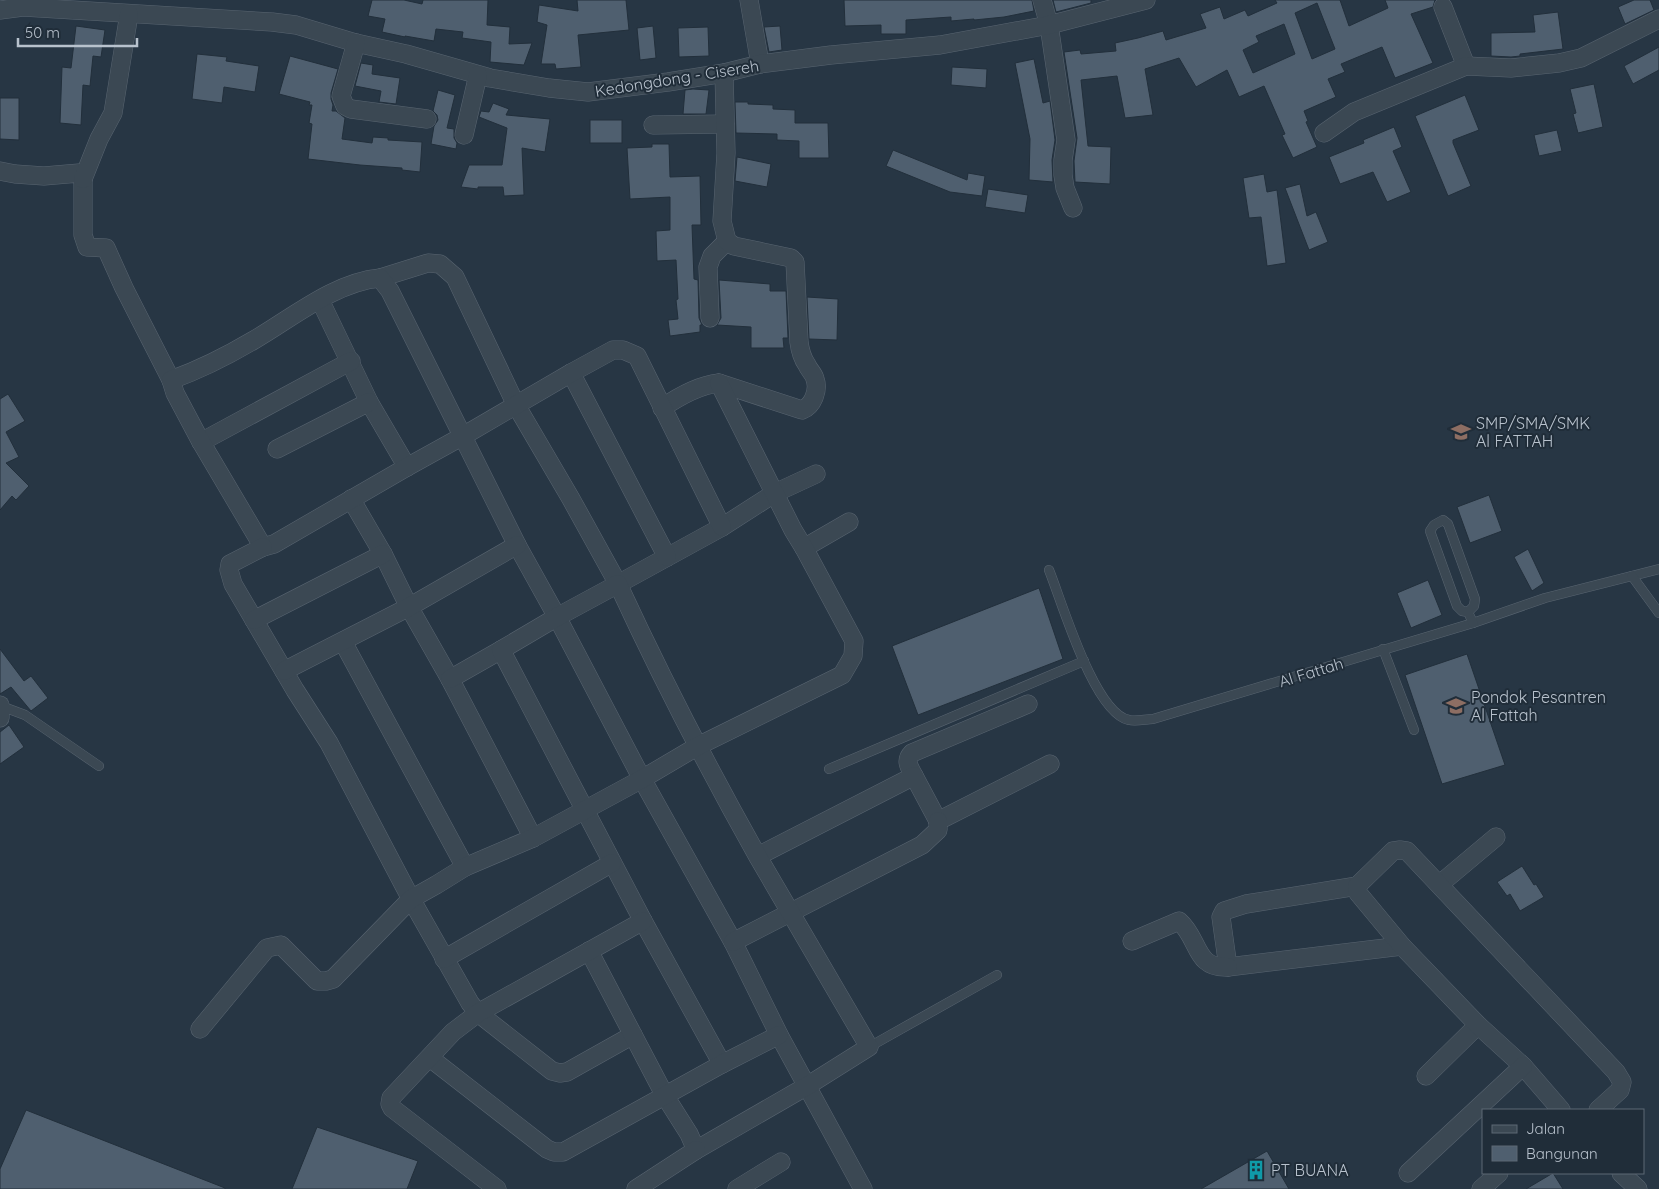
<svg xmlns="http://www.w3.org/2000/svg" width="1659" height="1189" viewBox="0 0 1659 1189" font-family="Quicksand,sans-serif">
<style>
.building{fill:#4f5f6f;stroke:#222f3b;fill-rule:evenodd}
.lines{fill:none;stroke-linecap:round;stroke-linejoin:round}
.service-casing{stroke:#596571;stroke-width:10}
.minor-casing{stroke:#596571;stroke-width:19}
.service{stroke:#3b4853;stroke-width:9}
.minor{stroke:#3b4853;stroke-width:18}
.labels{text-anchor:middle;dominant-baseline:central;stroke-width:4;stroke-linejoin:round;paint-order:stroke}
.street-label{font-size:16px;fill:#b8c2cd;stroke:#202d39}
.poi-label{font-size:16px;fill:#b8c2cd;stroke:#202d39;text-anchor:start}
</style>
<rect width="100%" height="100%" fill="#273644"/>
<g class="building">
<polygon points="372,0 404,0 422,4 423,0 488,0 487,25 510,27 509,44 532,43 524,65 490,62 491,42 462,38 463,32 436,29 434,41 405,36 405,37 382,32 385,19 368,16"/>
<polygon points="577,0 626,0 629,30 578,35 581,67 556,69 555,64 541,64 547,25 537,22 539,5 578,11"/>
<polygon points="844,0 1032,0 1034,11 1004,17 974,20 974,19 951,21 951,17 906,20 906,34 881,34 881,25 845,26"/>
<polygon points="1053,0 1091,0 1091,3 1056,12"/>
<path d="M1275 0H1340L1349 26 1388 8 1385 0H1435L1433 7 1411 14 1433 63 1395 78 1382 47 1341 64 1345 72 1328 79 1336 97 1304 111 1308 121 1306 122 1317 147 1293 158 1282 135 1285 134 1264 86 1239 97 1227 70 1196 87 1179 58 1145 69 1153 115 1125 118 1117 76 1081 80 1088 146 1111 147 1110 184 1075 182 1074 161 1077 138 1064 52 1080 50 1081 54 1116 51 1115 43 1138 38 1163 31 1166 40 1206 28 1200 14 1220 7 1224 19 1245 10 1248 16 1277 3ZM1317 3 1335 49 1312 59 1295 13ZM1284 24 1295 54 1253 73 1243 50 1259 42 1256 36Z"/>
<polygon points="1634,0 1650,0 1654,10 1625,24 1618,7"/>
<polygon points="1558,12 1563,49 1520,54 1520,56 1511,57 1491,56 1491,33 1535,32 1533,15"/>
<polygon points="76,26 105,30 101,57 93,56 90,86 83,85 81,125 60,123 62,67 71,68"/>
<polygon points="653,26 656,58 640,60 637,28"/>
<polygon points="780,26 782,50 769,52 764,27"/>
<polygon points="708,27 709,56 679,57 678,28"/>
<polygon points="1659,47 1659,70 1633,84 1624,66"/>
<polygon points="197,54 227,57 226,61 259,66 255,92 224,87 222,103 192,99"/>
<polygon points="290,56 338,69 331,93 331,99 333,105 332,111 336,111 345,118 342,139 372,143 373,137 388,138 388,140 422,142 420,172 402,170 402,168 360,165 308,159 312,124 309,123 312,105 309,105 310,102 279,94"/>
<polygon points="1034,59 1043,103 1050,101 1055,140 1052,160 1053,182 1029,180 1030,139 1015,63"/>
<polygon points="361,63 373,65 372,74 400,78 396,104 379,102 381,91 355,86"/>
<polygon points="952,67 987,69 986,88 951,85"/>
<polygon points="1594,84 1603,127 1578,133 1573,114 1576,113 1570,89"/>
<polygon points="693,89 709,90 706,114 683,114 685,90"/>
<polygon points="438,90 455,95 447,128 454,129 454,138 457,143 456,149 431,144 434,126 438,120 437,115 433,111"/>
<polygon points="1465,95 1479,130 1453,140 1453,143 1471,186 1448,196 1415,116"/>
<polygon points="0,98 19,98 19,140 0,139"/>
<polygon points="735,102 748,102 748,104 773,105 773,109 795,110 795,123 828,123 829,158 799,158 799,141 777,140 777,134 736,133"/>
<polygon points="493,103 509,109 506,115 550,119 545,152 522,148 524,195 504,196 503,187 478,187 478,189 461,187 469,165 502,165 507,128 479,117 481,111 489,112"/>
<rect x="590" y="120" width="32" height="23"/>
<polygon points="1394,127 1402,147 1393,151 1411,192 1387,202 1373,172 1340,184 1329,157 1364,143 1363,140"/>
<polygon points="1557,130 1562,151 1539,156 1534,135"/>
<polygon points="652,144 669,144 670,177 700,176 701,225 692,225 694,279 698,280 699,318 702,325 700,325 700,332 670,336 668,320 678,319 676,300 678,299 676,260 657,261 656,231 670,230 670,197 630,199 627,148 652,147"/>
<polygon points="893,150 967,180 968,173 985,176 982,196 950,192 886,166"/>
<polygon points="737,157 771,164 767,187 735,181"/>
<polygon points="1264,174 1267,192 1277,190 1286,263 1267,266 1261,217 1249,218 1243,178"/>
<polygon points="1300,184 1307,216 1316,212 1328,242 1309,250 1285,188"/>
<polygon points="988,189 1028,195 1025,213 985,207"/>
<polygon points="719,280 770,284 770,291 786,291 788,338 783,338 784,348 751,348 751,327 717,325 721,318"/>
<polygon points="807,297 838,299 837,340 809,339"/>
<polygon points="8,394 25,421 6,432 19,457 6,463 29,486 16,500 12,496 0,510 0,399"/>
<polygon points="1489,495 1502,531 1470,543 1457,507"/>
<polygon points="1528,549 1544,583 1532,591 1514,557"/>
<polygon points="1428,580 1442,615 1411,628 1397,593"/>
<polygon points="1039,588 1063,659 918,715 892,646"/>
<polygon points="0,649 24,681 31,676 48,698 31,711 11,687 0,694"/>
<polygon points="1467,654 1505,765 1442,784 1405,675"/>
<polygon points="9,725 24,747 0,764 0,732"/>
<polygon points="1522,866 1534,885 1536,884 1544,897 1520,911 1510,894 1507,896 1497,882"/>
<polygon points="26,1110 225,1188 225,1189 0,1189 0,1169"/>
<polygon points="317,1127 418,1161 407,1189 292,1189"/>
<polygon points="1267,1151 1289,1189 1201,1189"/>
<polygon points="1553,1173 1563,1189 1526,1189"/>
</g>
<g class="lines">
<defs>
<g id="service">
<path d="M1049 570C1062 602 1094 713 1129 720 1136 722 1146 719 1153 719L1473 623 1545 598 1659 569"/>
<polyline points="1632,576 1659,613"/>
<polyline points="1468,612 1462,611 1457,606 1430,531 1434,525 1443,520 1448,524 1475,599 1474,606 1468,612 1473,623"/>
<polyline points="1383,649 1414,730"/>
<polyline points="1,706 25,715 99,766"/>
<polyline points="829,769 1084,661"/>
<polyline points="869,1047 997,975"/>
</g>
<g id="minor">
<polyline points="749,0 760,64"/>
<polyline points="1042,0 1049,25 1066,140 1063,160 1063,175 1065,188 1073,208"/>
<polyline points="1443,7 1466,66"/>
<polyline points="0,10 23,7 272,22 296,25 356,43 406,54 490,78 549,88 588,92 668,82 724,73 760,64 831,55 940,45 1049,25 1146,0"/>
<polyline points="356,43 341,96 345,106 351,109 427,119"/>
<polyline points="653,125 725,124"/>
<polyline points="1324,133 1354,112 1466,66 1511,68 1559,63 1581,58 1659,19"/>
<polyline points="464,135 478,75"/>
<polyline points="0,171 15,174 44,176 79,173 83,179 83,235 87,247 106,248 124,288 171,380"/>
<polyline points="83,179 99,139 113,113 129,14"/>
<polyline points="380,278 428,263 440,264 455,277 516,405 571,499 618,584 722,527 775,493 816,474"/>
<polyline points="320,300 369,402 407,467"/>
<polyline points="710,318 708,267 712,256 727,241"/>
<polyline points="571,373 667,557"/>
<path d="M662 408C678 397 700 385 719 383L802 410C813 406 819 390 815 379 814 374 809 370 807 365 802 358 800 350 799 342L795 262 791 258 734 246 727 241 722 221 726 153 724 73"/>
<polyline points="201,442 351,361"/>
<polyline points="277,449 369,402"/>
<polyline points="351,499 383,554 409,607 450,679 533,838"/>
<path d="M722 527 637 356 623 350H613L571 373 463 436 407 467 274 544 263 547 201 442 175 393 171 380C199 370 227 356 254 340 292 318 335 282 380 278L390 291 517 545 557 617 642 779 733 942 779 1035 863 1189"/>
<polyline points="263,547 230,564 229,570 233,584 295,690 329,743 411,899 470,1003 478,1013 552,1071 560,1073 567,1072 633,1035"/>
<polyline points="804,548 849,522"/>
<polyline points="254,620 383,554"/>
<polyline points="343,642 465,867"/>
<polyline points="284,671 409,607 517,545"/>
<polyline points="450,679 501,650"/>
<polyline points="0,705 0,718"/>
<path d="M914 776C910 768 904 761 912 753L1028 704"/>
<polyline points="758,856 914,776 938,821 1050,764"/>
<polyline points="1440,884 1496,837"/>
<polyline points="1357,886 1246,904 1224,911 1221,917 1228,967 1402,946"/>
<path d="M1132 941 1179 921C1200 939 1194 969 1228 967"/>
<polyline points="733,942 922,845 938,830 938,821"/>
<path d="M589 951 665 1096 689 1134 696 1150 807 1086 869 1047C832 984 795 921 758 857 708 768 661 677 618 584L557 617 501 650 643 921 722 1064"/>
<polyline points="444,959 612,863"/>
<polyline points="200,1029 267,948 281,945 317,981 326,981 333,979 411,899 436,885 465,867 533,838 642,779 698,746 842,675 853,656 854,641 804,548 793,530 719,383"/>
<polyline points="430,1058 547,1149 554,1152 563,1152 722,1064 779,1035"/>
<polyline points="1426,1076 1478,1025"/>
<polyline points="1561,1110 1523,1066 1478,1025 1402,946 1358,893 1357,886 1393,851 1400,850 1407,851 1616,1072 1622,1082 1620,1090 1598,1110"/>
<polyline points="1408,1173 1523,1066"/>
<polyline points="1621,1173 1638,1189"/>
<polyline points="497,1189 392,1108 390,1104 391,1098 453,1032 478,1013 643,921"/>
<polyline points="636,1189 696,1150"/>
<polyline points="737,1189 781,1162"/>
<polyline points="1481,1189 1499,1173"/>
</g>
</defs>
<use href="#service" class="service-casing"/>
<use href="#minor" class="minor-casing"/>
<use href="#service" class="service"/>
<use href="#minor" class="minor"/>
</g>
<defs>
<symbol id="school-bare" viewBox="-9 -9 18 18"><path d="M0-5L7-2L0 1L-7-2ZM-4 1L0 2.5L4 1V4Q0 6-4 4Z" fill="#8d6e63" stroke="#202d39" stroke-width="2.5" paint-order="stroke"/></symbol>
<symbol id="building-bare" viewBox="-9 -9 18 18"><path d="M-4-6H4V6H1V3H-1V6H-4ZM-2.5-4.3h1.7v1.8h-1.7ZM.8-4.3h1.7v1.8H.8ZM-2.5-1h1.7V.8h-1.7ZM.8-1h1.7V.8H.8Z" fill="#0f9aa8" stroke="#202d39" stroke-width="2.5" paint-order="stroke"/></symbol>
</defs>
<g fill-rule="evenodd">
<use href="#school-bare" x="1447" y="418" width="28" height="28"/>
<use href="#school-bare" x="1442" y="692" width="28" height="28"/>
<use href="#building-bare" x="1242" y="1156" width="28" height="28"/>
</g>
<g class="labels">
<g class="street-label">
<text transform="translate(677 78) rotate(-9)">Kedongdong - Cisereh</text>
<text transform="translate(1311 672) rotate(-17)">Al Fattah</text>
</g>
<g class="poi-label">
<text x="1476" y="423">SMP/SMA/SMK<tspan x="1476" dy="18">Al FATTAH</tspan></text>
<text x="1471" y="697">Pondok Pesantren<tspan x="1471" dy="18">Al Fattah</tspan></text>
<text x="1271" y="1170">PT BUANA</text>
</g>
</g>
<rect x="1482" y="1109" width="162" height="65" fill="#202d39" stroke="#5d6974"/>
<rect x="1492" y="1125" width="25" height="8" fill="#3b4853" stroke="#5d6974"/>
<text x="1526" y="1134" font-size="15" fill="#b8c2cd">Jalan</text>
<rect x="1492" y="1146" width="25" height="15" fill="#4f5f6f" stroke="#5d6974"/>
<text x="1526" y="1159" font-size="15" fill="#b8c2cd">Bangunan</text>
<path d="M18 38v8h119v-8" fill="none" stroke="#b8c2cd" stroke-width="2.5"/>
<text x="25" y="38" font-size="15" fill="#b8c2cd" stroke="#202d39" stroke-width="4" paint-order="stroke">50 m</text>
</svg>
